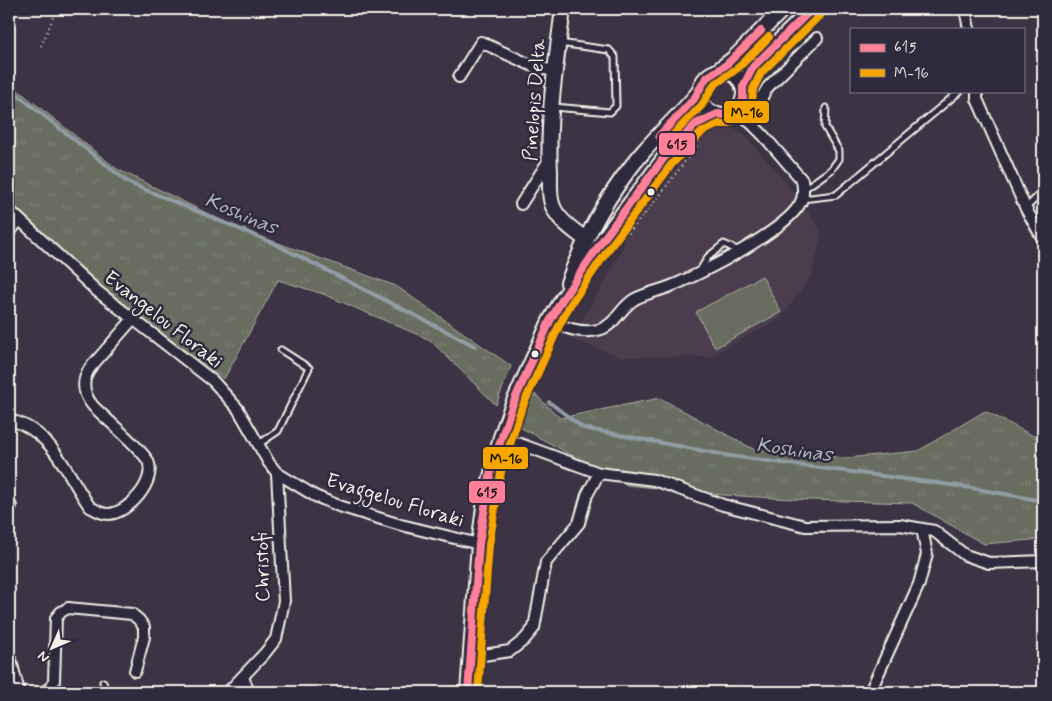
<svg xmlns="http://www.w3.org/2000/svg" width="1052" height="701" viewBox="0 0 1052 701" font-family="Mynerve,sans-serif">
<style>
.built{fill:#4c3e4d}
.grass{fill:url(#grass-tufts);stroke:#aeafa4}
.garden{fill:#676d5f;stroke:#aeafa4}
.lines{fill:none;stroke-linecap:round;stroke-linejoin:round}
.stream{stroke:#909da5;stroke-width:4}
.lane-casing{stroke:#f4f1e8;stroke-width:9}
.street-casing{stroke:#f4f1e8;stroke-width:14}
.secondary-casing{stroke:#f4f1e8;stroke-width:18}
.path{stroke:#f4f1e8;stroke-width:2;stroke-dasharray:1 4;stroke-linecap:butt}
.lane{stroke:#2f2a3d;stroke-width:5}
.street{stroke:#2f2a3d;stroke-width:10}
.secondary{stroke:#2f2a3d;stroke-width:14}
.bus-1-casing{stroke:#2f2a3d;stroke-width:11}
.bus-2-casing{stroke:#2f2a3d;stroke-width:11}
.bus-1{stroke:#ff8098;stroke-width:8}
.bus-2{stroke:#f7a600;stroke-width:8}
.bus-dot{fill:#f4f1e8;stroke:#2f2a3d;stroke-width:2}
.labels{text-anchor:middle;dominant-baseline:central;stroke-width:5;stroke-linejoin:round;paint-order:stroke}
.street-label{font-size:20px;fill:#f4f1e8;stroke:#2f2a3d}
.water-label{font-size:21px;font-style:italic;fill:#b2b9bc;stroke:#2f2a3d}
.line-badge{stroke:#2f2a3d;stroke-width:2}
.pale-badge-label{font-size:14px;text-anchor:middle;font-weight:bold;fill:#111}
</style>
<defs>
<pattern id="grass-tufts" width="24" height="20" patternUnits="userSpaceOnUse" patternTransform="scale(1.25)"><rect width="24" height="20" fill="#676d5f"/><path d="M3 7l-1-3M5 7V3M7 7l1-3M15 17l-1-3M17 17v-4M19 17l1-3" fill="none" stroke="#7d8276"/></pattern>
</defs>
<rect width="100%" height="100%" fill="#3c3344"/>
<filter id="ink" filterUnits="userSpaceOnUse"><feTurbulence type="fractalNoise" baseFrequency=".02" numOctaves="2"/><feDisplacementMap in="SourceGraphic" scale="10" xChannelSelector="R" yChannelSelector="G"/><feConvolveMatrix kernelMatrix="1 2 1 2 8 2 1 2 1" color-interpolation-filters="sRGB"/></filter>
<g filter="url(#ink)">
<polygon class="built" points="731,126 743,133 784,180 822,231 811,277 780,319 709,357 622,357 571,339 603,285 624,245 623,233 653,200 696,140 704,132"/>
<g class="grass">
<polygon points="9,83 117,169 237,228 396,286 511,366 496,405 430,340 323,294 278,280 224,379 79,272 9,201"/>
<polygon points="535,394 560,418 660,398 753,449 846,458 918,451 985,411 1043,441 1043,539 984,544 912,503 809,500 723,495 627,485 516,425"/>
</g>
<polygon class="garden" points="762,276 781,312 715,348 696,312"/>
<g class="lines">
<g class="stream">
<polyline points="9,88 129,183 273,243 475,346"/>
<polyline points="549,402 583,428 730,456 966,487 1043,501"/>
</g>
<defs>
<g id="lane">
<polyline points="554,107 610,112 616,106 615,57 609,50 559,43"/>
<polyline points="804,189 831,170 839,159 839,151 825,127 826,108"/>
<polyline points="802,199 836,195 960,91"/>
<polyline points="1026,208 1043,191"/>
<polyline points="699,272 708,257 724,244 739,251"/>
<polyline points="259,444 278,431 309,368 281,350"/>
<polyline points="103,682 106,692"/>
</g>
<g id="street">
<polyline points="965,9 969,29"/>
<polyline points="459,77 481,42 535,67 555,71"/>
<polyline points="977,91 977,99 1026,209 1043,239"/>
<path d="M750 122C757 111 760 98 768 87L817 38"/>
<polyline points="521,204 549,160"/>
<polyline points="9,210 97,291 213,381 238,409 269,463 277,473 315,496 339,506 401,525 479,544"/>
<polyline points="9,233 19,220"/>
<path d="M550 321C566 328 581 334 598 330 616 326 620 307 635 299 646 293 659 291 671 286 699 275 794 227 802 199 804 193 803 186 802 180L763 135 737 109"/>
<path d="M9 420C52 429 67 475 90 507 96 510 101 514 108 514 128 514 157 481 148 461 141 448 105 418 93 406 83 394 81 381 90 368L132 320"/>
<polyline points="501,437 599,473 654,480 723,505 805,526 900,525 934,531 965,555 989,563 1043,561"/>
<polyline points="9,504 11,506"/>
<polyline points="470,657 510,651 524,640 534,628 546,562 579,523 587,495 599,473"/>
<polyline points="243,677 249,692"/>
<polyline points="44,692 52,686 54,681 56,618 61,612 68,608 132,614 139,620 144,627 144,637 135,671"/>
<polyline points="228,692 265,653 276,639 279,625 284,601 277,473"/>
<polyline points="870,692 919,584 927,554 922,529"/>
</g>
<g id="secondary">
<path d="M563 9C556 63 547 118 550 173 550 183 549 194 552 204 557 220 574 230 586 240"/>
<circle cx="722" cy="93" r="22"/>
<polyline points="716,72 733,59 783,9"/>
<polyline points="743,87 753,67 812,9"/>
<path d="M568 283C585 235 611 189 644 151 662 130 684 112 701 89"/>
<polyline points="9,661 17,692"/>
<polyline points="468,692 479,544 485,501 501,437 512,406 550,321 562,300 605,237 669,152 696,124 718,114"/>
</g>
</defs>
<use href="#lane" class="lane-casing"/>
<use href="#street" class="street-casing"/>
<use href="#secondary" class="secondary-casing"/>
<g class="path">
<polyline points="815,26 833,9"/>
<polyline points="41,46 57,9"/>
<polyline points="727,124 737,124"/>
<polyline points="624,235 629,233 657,199 704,136"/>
</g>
<use href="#lane" class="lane"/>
<use href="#street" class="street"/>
<use href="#secondary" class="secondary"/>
<defs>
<g id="bus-1">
<polyline points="659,136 694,99 706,78 726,65 761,31"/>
<polyline points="468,692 479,544 491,470 512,406 550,321 562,300 605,237 663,159 696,124 718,114 724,115 737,109 743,100 743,87 753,67 812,9"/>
</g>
<g id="bus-2">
<polyline points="666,142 702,105 714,85 739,67 769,37"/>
<polyline points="478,692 489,545 501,472 521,410 559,326 570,305 613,243 671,165 702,132 719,124 727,124 744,116 752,104 753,89 761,73 819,16"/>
</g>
</defs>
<use href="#bus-1" class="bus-1-casing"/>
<use href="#bus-2" class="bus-2-casing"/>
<use href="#bus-1" class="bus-1"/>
<use href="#bus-2" class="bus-2"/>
</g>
</g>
<g class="bus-dot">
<circle cx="651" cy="192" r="4.5"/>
<circle cx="535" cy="354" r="4.5"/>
</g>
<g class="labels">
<g class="street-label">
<text transform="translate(535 100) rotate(-86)">Pinelopis Delta</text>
<text transform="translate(163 320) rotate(38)">Evangelou Floraki</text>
<text transform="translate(395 501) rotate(17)">Evaggelou Floraki</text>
<text transform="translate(263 567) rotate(-91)">Christofi</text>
</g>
<g class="water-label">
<text transform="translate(241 214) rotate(23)">Koshinas</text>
<text transform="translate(794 450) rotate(8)">Koshinas</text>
</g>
</g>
<g class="line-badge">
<rect x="723" y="100" width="47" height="24" rx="5" fill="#f7a600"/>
<rect x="658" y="132" width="38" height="24" rx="5" fill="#ff8098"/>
<rect x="482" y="446" width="47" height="24" rx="5" fill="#f7a600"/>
<rect x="468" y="480" width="38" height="24" rx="5" fill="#ff8098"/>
</g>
<g class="pale-badge-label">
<text x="747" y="117">M-16</text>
<text x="677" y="149">615</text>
<text x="506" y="463">M-16</text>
<text x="487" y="497">615</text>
</g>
<rect width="1052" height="701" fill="none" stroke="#2f2a3d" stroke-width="30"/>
<rect x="15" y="15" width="1022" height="671" fill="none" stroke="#f4f1e8" stroke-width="2" filter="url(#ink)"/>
<rect x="850" y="28" width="175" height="65" fill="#2f2a3d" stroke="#7e7a81"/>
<rect x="860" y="44" width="25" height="8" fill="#ff8098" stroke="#7e7a81"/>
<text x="894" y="52" font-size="15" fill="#f4f1e8">615</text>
<rect x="860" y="69" width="25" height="8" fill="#f7a600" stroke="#7e7a81"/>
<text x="894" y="78" font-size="15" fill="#f4f1e8">M-16</text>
<g transform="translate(52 648) rotate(225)" stroke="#2f2a3d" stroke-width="4" paint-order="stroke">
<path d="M0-4L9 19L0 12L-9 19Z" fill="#f4f1e8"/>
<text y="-8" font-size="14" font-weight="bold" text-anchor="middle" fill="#f4f1e8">N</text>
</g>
</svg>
